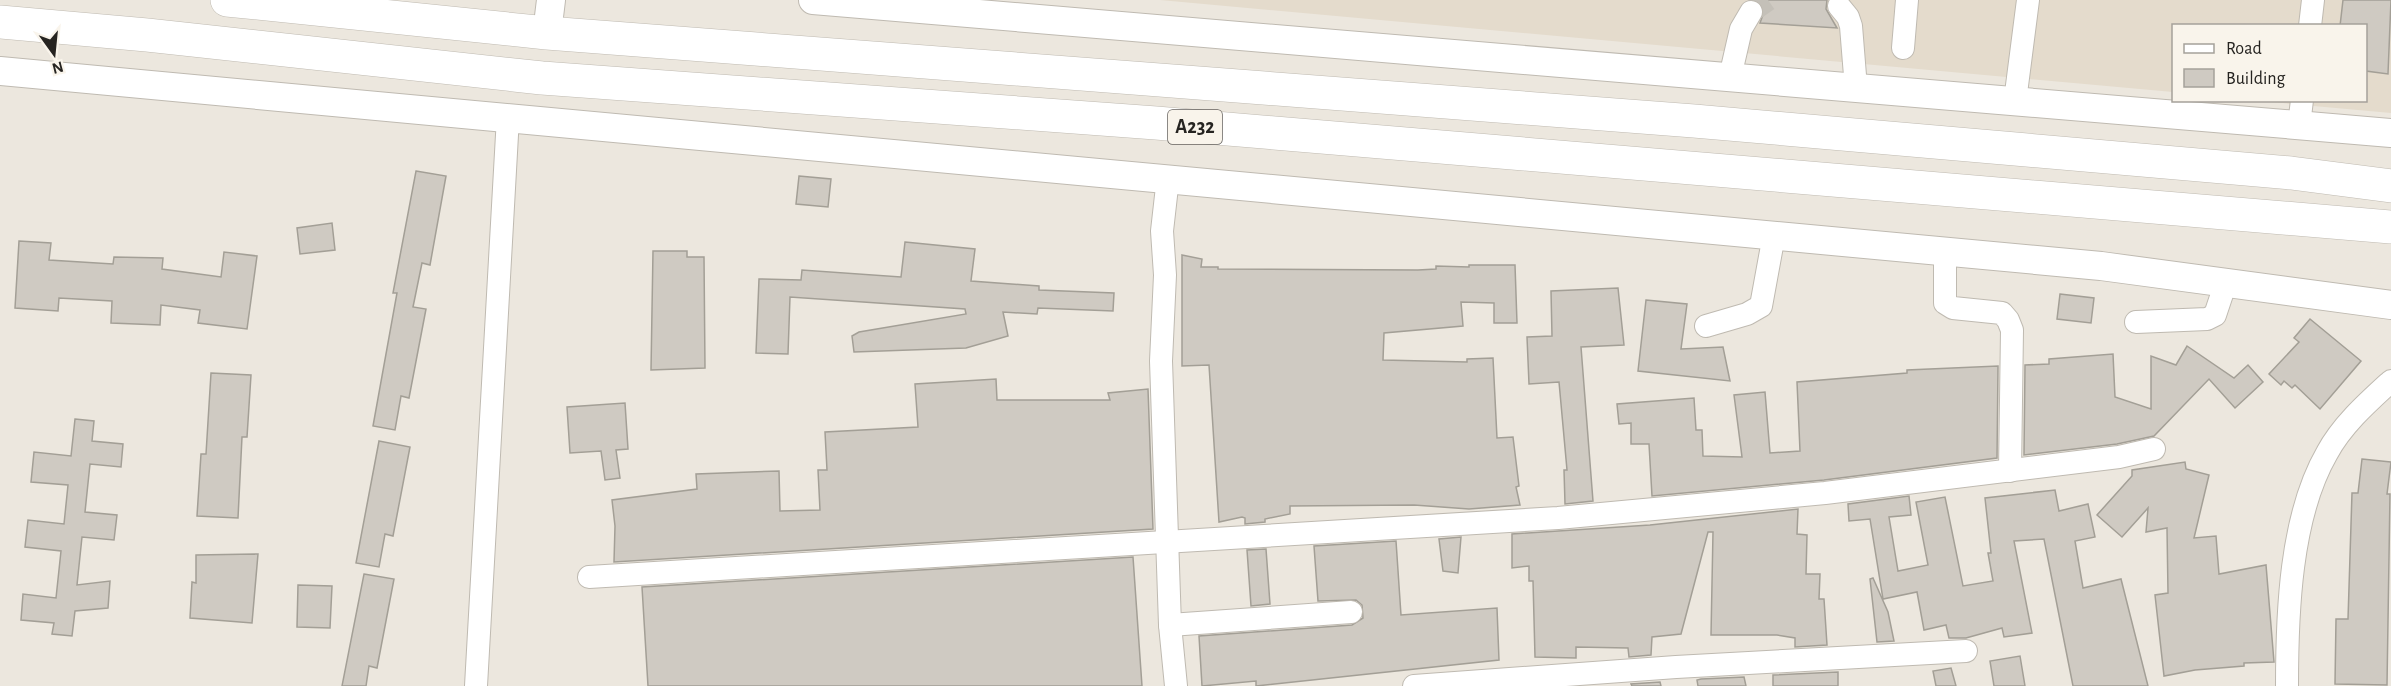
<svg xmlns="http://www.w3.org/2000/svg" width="2391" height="686" viewBox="0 0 2391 686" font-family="'Alegreya Sans',sans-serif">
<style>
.built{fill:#e4dbcc}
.building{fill:#cfcac2;stroke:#a39f96;stroke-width:1.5}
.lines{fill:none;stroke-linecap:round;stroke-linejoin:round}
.minor-tunnel{stroke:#c4c0b8;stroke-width:22;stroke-dasharray:22 11;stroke-linecap:butt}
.minor-casing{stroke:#bfbab1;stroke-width:24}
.major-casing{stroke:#bfbab1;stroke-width:30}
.highway-casing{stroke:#bfbab1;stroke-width:34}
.minor{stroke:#fff;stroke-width:22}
.major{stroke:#fff;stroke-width:28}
.highway{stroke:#fff;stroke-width:33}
.labels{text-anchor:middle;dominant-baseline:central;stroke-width:4.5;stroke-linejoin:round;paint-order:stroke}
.shield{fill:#f9f4eb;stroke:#65625e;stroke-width:1.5}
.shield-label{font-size:20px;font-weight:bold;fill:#262421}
</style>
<rect width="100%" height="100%" fill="#ece7de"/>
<polygon class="built" points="1160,0 2391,0 2391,113 2260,101 2366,100 2366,26 2174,26 2173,92"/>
<g class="building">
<polygon points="1757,0 1827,0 1826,9 1837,28 1760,23 1764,12"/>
<polygon points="2343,0 2391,0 2388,74 2366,71 2366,26 2340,26"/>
<polygon points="416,171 446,176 430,265 422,263 413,307 426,309 409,398 401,396 395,430 373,426 397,293 393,293"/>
<polygon points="799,176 831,179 828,207 796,204"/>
<polygon points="332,223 335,250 300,254 297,228"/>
<polygon points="19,241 51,243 49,260 113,264 114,257 163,258 162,269 221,277 224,252 257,256 247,329 198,323 200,310 161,305 160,325 111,323 112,301 59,298 58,311 15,308"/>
<polygon points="905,242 975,249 971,281 1039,286 1039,290 1114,293 1113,311 1038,308 1037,314 1003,312 1008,336 966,348 854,352 852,336 859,332 966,314 965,309 790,297 788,354 756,353 759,279 801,280 802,270 901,277"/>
<polygon points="653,251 687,251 687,257 704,257 705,368 651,370"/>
<polygon points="1182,255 1202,259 1201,267 1218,267 1218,269 1418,270 1436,269 1436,266 1469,267 1469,265 1515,265 1517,323 1494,323 1494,303 1461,302 1463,326 1384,333 1383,360 1467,362 1467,359 1493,358 1497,438 1513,437 1519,486 1516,487 1520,505 1469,509 1414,505 1290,506 1290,514 1265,519 1265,522 1245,524 1245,518 1242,517 1219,522 1209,365 1182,366"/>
<polygon points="1618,288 1624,345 1581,347 1593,501 1565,504 1564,470 1567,470 1559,382 1529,384 1527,337 1552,336 1551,291"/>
<polygon points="2060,294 2094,298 2091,323 2057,319"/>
<polygon points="1646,300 1687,304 1681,349 1723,347 1730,381 1638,371"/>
<polygon points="2310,319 2361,361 2320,409 2295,385 2292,388 2284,381 2281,385 2269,374 2299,342 2294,338"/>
<polygon points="2187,346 2234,378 2248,365 2263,382 2235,408 2209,379 2154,436 2117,444 2024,455 2025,365 2049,364 2049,359 2113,354 2115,397 2151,409 2151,356 2176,365"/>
<polygon points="1998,366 1997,458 1824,480 1652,496 1649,444 1631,444 1631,423 1619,424 1617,404 1694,398 1696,430 1702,430 1703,456 1742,457 1734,395 1765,392 1770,453 1800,451 1797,382 1907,373 1907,370"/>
<polygon points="211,373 251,375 247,437 242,437 238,518 197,516 201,454 206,454"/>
<polygon points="996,379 997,400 1110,400 1108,393 1148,389 1153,529 614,562 615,526 612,500 697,489 696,474 779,471 780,511 820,510 818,470 827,470 825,432 918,427 915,384"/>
<polygon points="625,403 628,449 616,450 620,478 605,480 601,451 570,453 567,407"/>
<polygon points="75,419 94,421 92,441 123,444 121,467 90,464 85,512 117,515 114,540 82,537 77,585 110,581 108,608 75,611 72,636 52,634 54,623 21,620 23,594 56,598 61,551 25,547 28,520 64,524 68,485 31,482 34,452 71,456"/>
<polygon points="379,441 410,447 393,536 385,534 379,567 356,563"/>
<polygon points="2362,459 2391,462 2387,494 2390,494 2387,685 2335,684 2336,619 2348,619 2352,493 2358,493"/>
<polygon points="2185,462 2186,469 2209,475 2194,538 2216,536 2219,574 2266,565 2274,662 2244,663 2244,666 2195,670 2164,676 2155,595 2168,593 2167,528 2146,532 2148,508 2122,537 2097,515 2132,476 2132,470"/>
<polygon points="2055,490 2059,511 2088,504 2095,537 2075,541 2083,588 2121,579 2148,686 2073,686 2044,539 2014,541 2032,633 2004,637 2002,628 1966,638 1949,638 1946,625 1924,630 1917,592 1883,599 1870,519 1849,521 1848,504 1909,496 1911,515 1889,517 1898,571 1928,565 1916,502 1945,497 1963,586 1993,581 1988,553 1991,553 1985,498"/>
<polygon points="1798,509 1797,534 1807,535 1806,574 1820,574 1819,599 1824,599 1827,645 1795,647 1795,638 1777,635 1711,635 1713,532 1708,532 1681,634 1652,637 1651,655 1629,657 1628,648 1576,647 1576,658 1535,657 1533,581 1529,581 1529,566 1512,568 1512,534 1650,525"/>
<polygon points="1461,537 1458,573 1443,571 1439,539"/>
<polygon points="1396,541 1401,615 1497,608 1499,660 1256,686 1256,681 1202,686 1199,636 1352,625 1363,618 1362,605 1356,600 1318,601 1314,546"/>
<polygon points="1266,549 1270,604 1251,606 1247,550"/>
<polygon points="258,554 252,623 190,618 192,582 196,583 196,555"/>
<polygon points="1133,557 1142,686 648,686 642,587"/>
<polygon points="364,574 394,579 377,668 369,666 366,686 342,686"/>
<polygon points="1873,578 1888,612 1894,641 1877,642 1870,579"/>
<polygon points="298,585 332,586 330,628 297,627"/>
<polygon points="2020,656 2025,686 1994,686 1990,661"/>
<polygon points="1951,668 1956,686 1936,686 1933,671"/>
<polygon points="1838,672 1838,686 1773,686 1773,675"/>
<polygon points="1744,677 1746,686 1698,686 1697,680 1701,679"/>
<polygon points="1660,682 1661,686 1632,686 1631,684"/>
</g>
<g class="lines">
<polyline class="minor-tunnel" points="1751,12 1768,0"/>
<defs>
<g id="minor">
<polyline points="1839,6 1848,17 1851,26 1856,88"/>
<polyline points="2310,26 2313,0"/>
<polyline points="1903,48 1907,0"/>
<polyline points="1730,77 1741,29 1751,12"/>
<polyline points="2015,101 2028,0"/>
<polyline points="2299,125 2302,100"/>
<polyline points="1168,178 1162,231 1165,275 1161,361 1170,625 1176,686"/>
<polyline points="1945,251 1945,303 1953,308 2002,313 2008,320 2012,330 2010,471"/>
<polyline points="2136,322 2207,319 2215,315 2226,282"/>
<polyline points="1706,326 1747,314 1761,306 1774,235"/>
<polyline points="589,577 1558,518 1825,493 2119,457 2154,449"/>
<polyline points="1170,625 1351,612"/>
<polyline points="476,686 508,117"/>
<polyline points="1414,686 1676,667 1966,651"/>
<path d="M2287 686C2287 614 2290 517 2327 453 2342 425 2368 402 2391 381"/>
</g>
<g id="major">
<polyline points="813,0 2391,133"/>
<polyline points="547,33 551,0"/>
<polyline points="0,71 2101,266 2391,305"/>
</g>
<g id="highway">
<polyline points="227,0 547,33 1694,121 2291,173 2391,186"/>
<polyline points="0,22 147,35 542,78 1156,123 2391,227"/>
</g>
</defs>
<use href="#minor" class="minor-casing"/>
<use href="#major" class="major-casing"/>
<use href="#highway" class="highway-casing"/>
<use href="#minor" class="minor"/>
<use href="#major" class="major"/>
<use href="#highway" class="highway"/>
</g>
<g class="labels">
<rect class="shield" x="1168" y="110" width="54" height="34" rx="4.5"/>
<g class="shield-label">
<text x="1195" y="127">A232</text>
</g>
</g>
<rect x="2172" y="24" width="195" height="78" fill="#f9f4eb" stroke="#a5a19a" stroke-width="1.5"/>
<rect x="2184" y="44" width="30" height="9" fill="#ffffff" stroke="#a5a19a" stroke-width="1.5"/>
<text x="2226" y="54" font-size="18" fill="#262421">Road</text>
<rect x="2184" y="69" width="30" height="18" fill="#cfcac2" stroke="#a5a19a" stroke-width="1.5"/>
<text x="2226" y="84" font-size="18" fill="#262421">Building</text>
<g transform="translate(54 54) rotate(165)" stroke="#f9f4eb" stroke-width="4.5" paint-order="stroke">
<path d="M0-4.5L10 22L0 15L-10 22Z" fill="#262421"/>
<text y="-9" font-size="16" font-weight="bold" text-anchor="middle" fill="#262421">N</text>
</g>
</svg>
